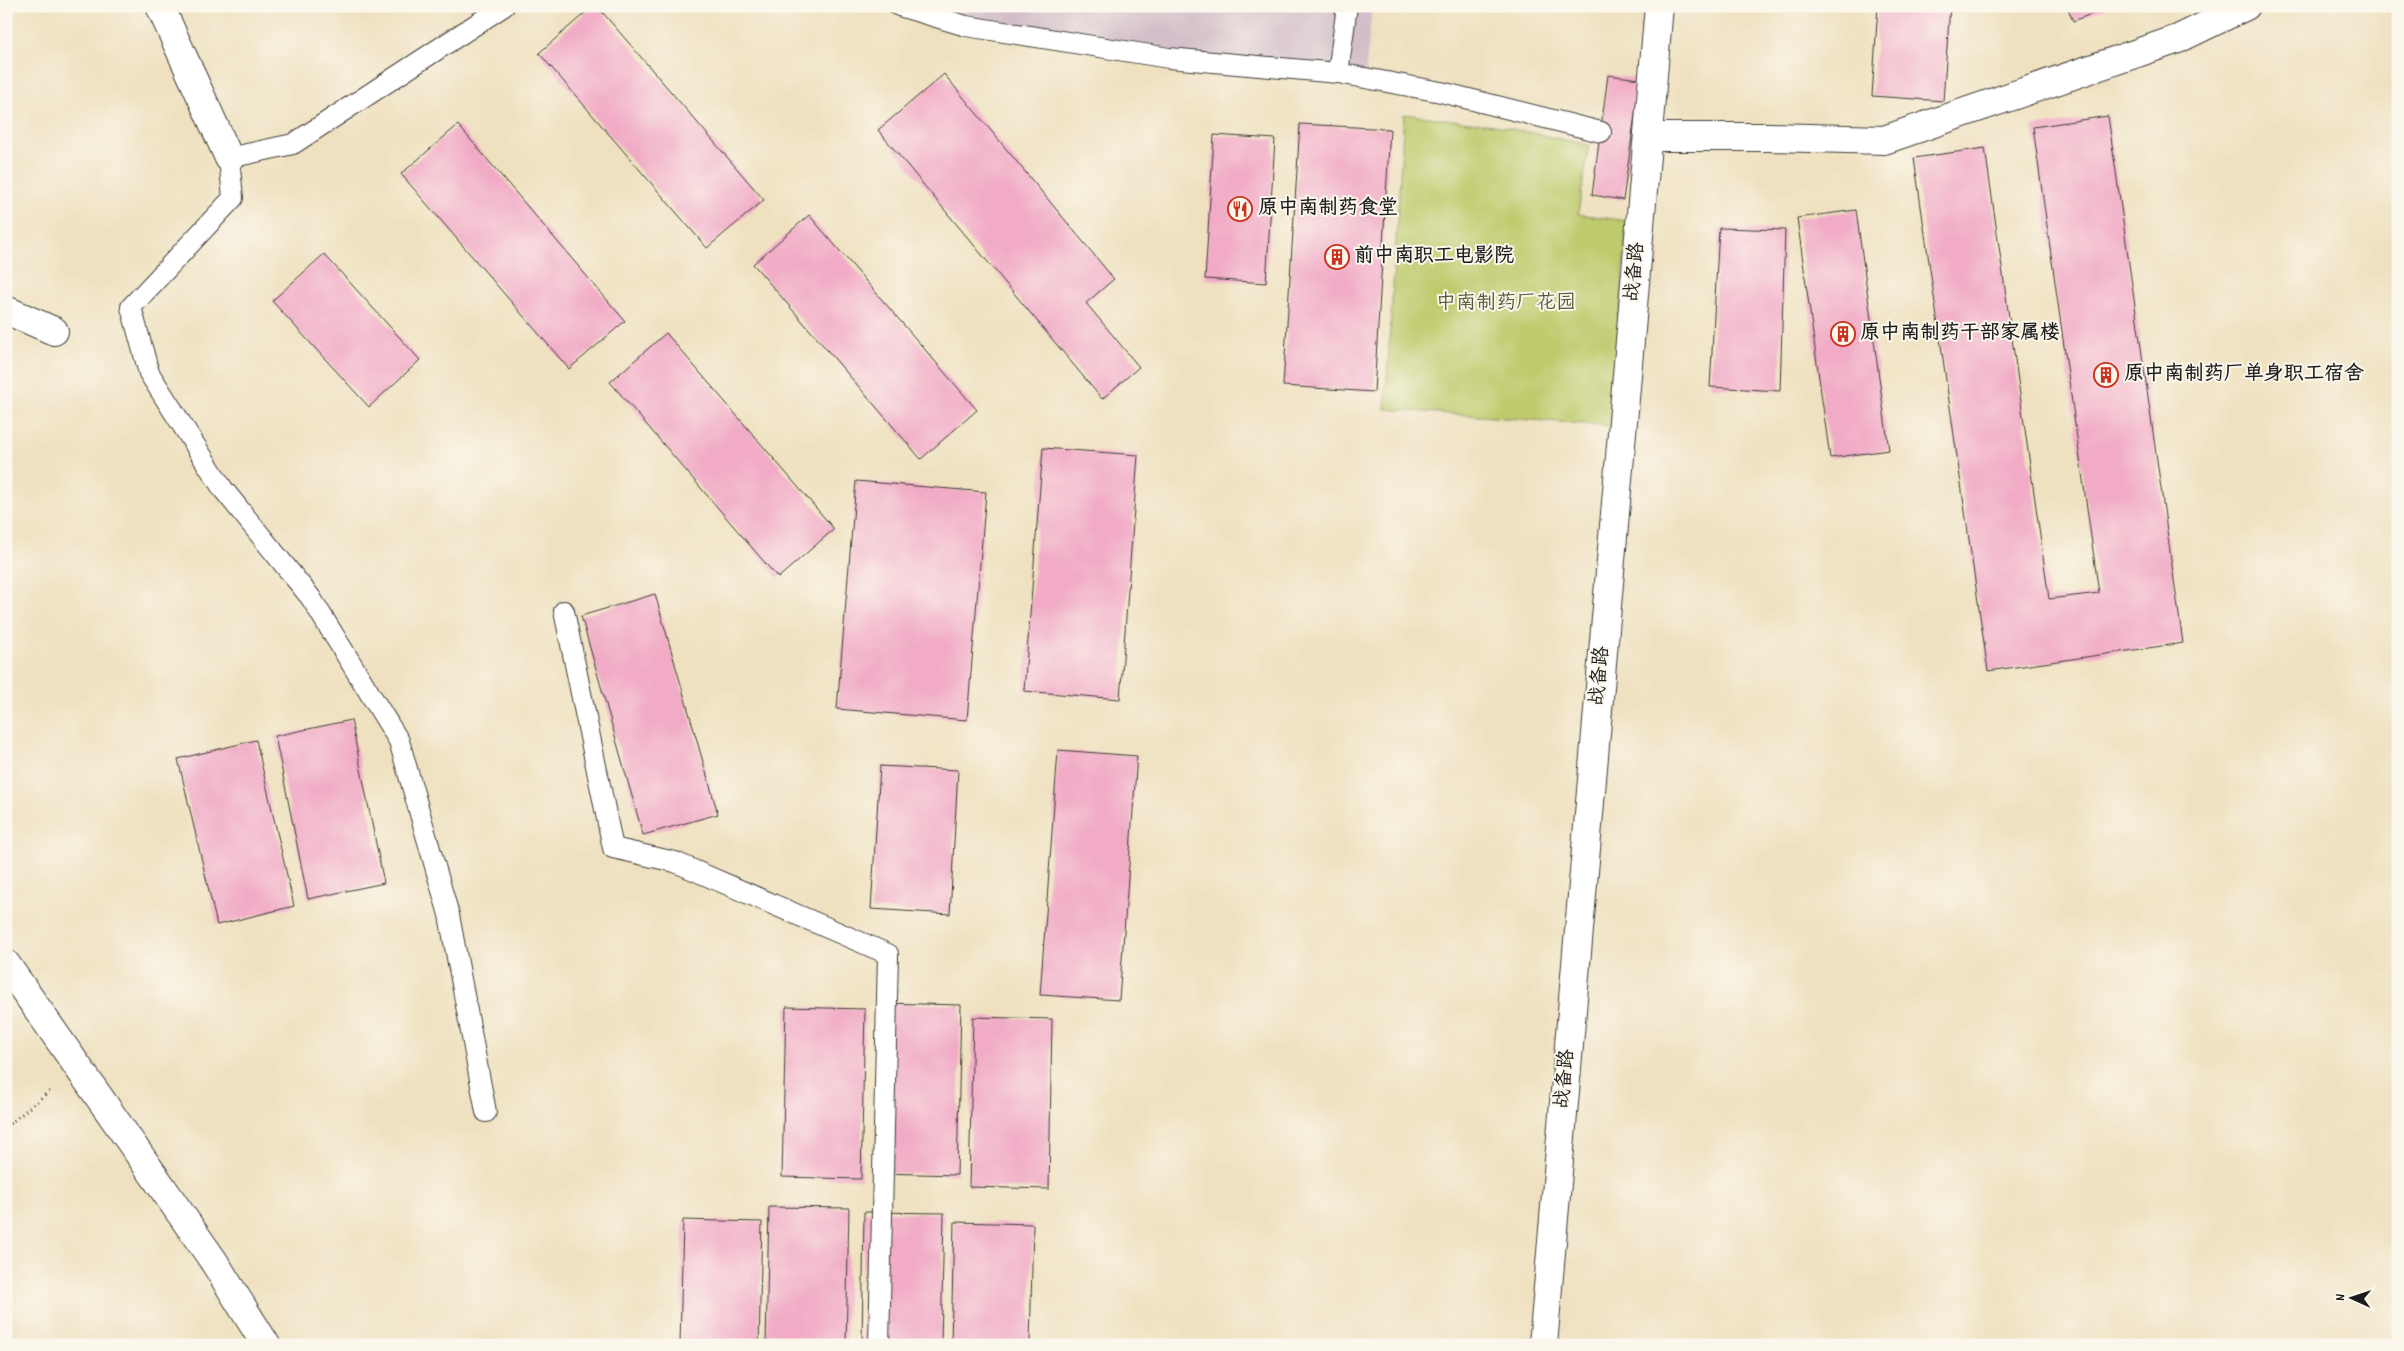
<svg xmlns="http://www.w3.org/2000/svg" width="2404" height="1351" viewBox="0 0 2404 1351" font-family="Dekko,'LXGW WenKai TC',sans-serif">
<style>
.industrial{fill:#d2bdc8}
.green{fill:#beca6c;stroke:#6d7344}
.building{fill:#f1abc6}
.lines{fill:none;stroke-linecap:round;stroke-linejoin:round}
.service-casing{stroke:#3c3a35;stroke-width:22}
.minor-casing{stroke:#3c3a35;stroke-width:30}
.tertiary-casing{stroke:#3c3a35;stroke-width:30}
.path{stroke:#3c3a35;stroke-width:3;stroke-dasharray:1 4;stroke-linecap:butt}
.service{stroke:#fff;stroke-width:20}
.minor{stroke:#fff;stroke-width:28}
.tertiary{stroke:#fff;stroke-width:28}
.labels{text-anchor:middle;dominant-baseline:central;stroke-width:4;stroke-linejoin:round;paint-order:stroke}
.poi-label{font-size:20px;font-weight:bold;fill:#1c1c1c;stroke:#fbf7ec;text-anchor:start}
.street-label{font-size:20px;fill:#1c1c1c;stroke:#fbf7ec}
.park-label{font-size:20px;fill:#555938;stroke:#fbf7ec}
</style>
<rect width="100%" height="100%" fill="#fbf7ec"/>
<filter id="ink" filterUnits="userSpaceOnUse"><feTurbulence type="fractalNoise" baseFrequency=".02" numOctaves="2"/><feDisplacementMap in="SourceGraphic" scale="10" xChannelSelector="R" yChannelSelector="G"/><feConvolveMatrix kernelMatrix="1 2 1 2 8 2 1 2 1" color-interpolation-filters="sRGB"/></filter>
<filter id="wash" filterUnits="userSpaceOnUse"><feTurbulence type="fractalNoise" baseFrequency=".0096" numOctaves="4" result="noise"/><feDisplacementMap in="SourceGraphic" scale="20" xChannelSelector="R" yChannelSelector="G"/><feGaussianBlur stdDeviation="1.12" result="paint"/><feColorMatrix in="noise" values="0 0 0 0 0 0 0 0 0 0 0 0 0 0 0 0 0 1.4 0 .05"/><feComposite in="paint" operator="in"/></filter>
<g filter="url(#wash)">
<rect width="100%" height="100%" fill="#efe1c0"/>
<polygon class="industrial" points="906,6 1372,6 1365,78 966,26"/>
<polygon class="green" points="1404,114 1494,125 1589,145 1578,214 1627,221 1612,426 1385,409"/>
<g id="blocks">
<g class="building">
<polygon points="593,6 597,6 764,200 707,248 539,53"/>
<polygon points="1878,6 1950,6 1943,101 1872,96"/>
<polygon points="2067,6 2112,6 2073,21"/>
<polygon points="944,74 1114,279 1086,303 1139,367 1102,399 878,130"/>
<polygon points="1608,75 1640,79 1623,200 1592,195"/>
<polygon points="2108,116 2183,643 1988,671 1914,158 1985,148 2049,599 2099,593 2033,127"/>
<polygon points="1300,124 1390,129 1374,392 1283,386"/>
<polygon points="458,125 625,321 569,369 401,174"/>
<polygon points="1214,135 1275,139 1266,283 1205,279"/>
<polygon points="1856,210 1889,450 1830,458 1797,218"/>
<polygon points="809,215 977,410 921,459 753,264"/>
<polygon points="1719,228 1785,230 1780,391 1710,387"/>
<polygon points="324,254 420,360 369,407 272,301"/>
<polygon points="666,333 834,529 778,578 610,382"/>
<polygon points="1043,448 1138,455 1120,699 1024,691"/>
<polygon points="856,481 986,492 967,720 837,709"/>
<polygon points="655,594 718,814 643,835 581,616"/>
<polygon points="351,720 384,883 308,899 275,736"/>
<polygon points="256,740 294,906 217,925 178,759"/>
<polygon points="1058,750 1137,756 1119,1000 1040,995"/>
<polygon points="880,766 958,770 950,914 871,909"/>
<polygon points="881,1003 961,1005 957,1175 878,1173"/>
<polygon points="786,1007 865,1009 861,1179 782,1177"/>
<polygon points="973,1017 1052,1019 1049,1189 969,1187"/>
<polygon points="769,1207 849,1208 846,1345 766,1345"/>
<polygon points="864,1212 944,1213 941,1345 862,1345"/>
<polygon points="683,1220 762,1222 759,1345 680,1345"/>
<polygon points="954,1222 1033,1224 1030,1345 951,1345"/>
</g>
</g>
</g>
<g filter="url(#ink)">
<use href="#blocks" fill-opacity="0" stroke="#3c3a35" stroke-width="1"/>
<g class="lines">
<defs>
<g id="service">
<polyline points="899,6 966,26 1169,58 1338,73 1441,92 1601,132"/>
<polyline points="1338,73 1347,6"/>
<polyline points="564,611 613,848 675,862 888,954 879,1345"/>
<polyline points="486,1112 449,915 399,741 311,598 223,489 149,373 131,307 233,198 229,158 293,144 504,6"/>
</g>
<g id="minor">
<polyline points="160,6 229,158"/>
<polyline points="1648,137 1770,137 1884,140 2178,39 2246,6"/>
<polyline points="6,310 54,331"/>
</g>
<g id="tertiary">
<polyline points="6,964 213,1260 266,1345"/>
<polyline points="1543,1345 1659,6"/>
</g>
</defs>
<use href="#service" class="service-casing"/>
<use href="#minor" class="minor-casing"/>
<use href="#tertiary" class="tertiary-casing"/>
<polyline class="path" points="6,1127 52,1089"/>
<use href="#service" class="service"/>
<use href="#minor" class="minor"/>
<use href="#tertiary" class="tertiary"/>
</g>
</g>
<defs>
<symbol id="restaurant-ring" viewBox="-11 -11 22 22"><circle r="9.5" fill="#fbf7ec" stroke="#c8321e" stroke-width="1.5"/><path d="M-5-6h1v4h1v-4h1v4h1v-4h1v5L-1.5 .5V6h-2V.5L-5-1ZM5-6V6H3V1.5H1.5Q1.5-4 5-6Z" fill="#c8321e"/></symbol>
<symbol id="building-ring" viewBox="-11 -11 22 22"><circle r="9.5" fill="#fbf7ec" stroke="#c8321e" stroke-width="1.5"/><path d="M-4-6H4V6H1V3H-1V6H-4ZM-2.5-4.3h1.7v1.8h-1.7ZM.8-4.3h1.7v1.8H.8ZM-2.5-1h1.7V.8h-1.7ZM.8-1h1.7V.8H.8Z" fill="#c8321e"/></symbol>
</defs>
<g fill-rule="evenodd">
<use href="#restaurant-ring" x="1226" y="195" width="28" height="28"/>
<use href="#building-ring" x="1323" y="243" width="28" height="28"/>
<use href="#building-ring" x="1829" y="320" width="28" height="28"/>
<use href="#building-ring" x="2092" y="361" width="28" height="28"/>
</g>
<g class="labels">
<g class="poi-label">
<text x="1258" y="209">原中南制药食堂</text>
<text x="1354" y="257">前中南职工电影院</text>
<text x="1860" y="334">原中南制药干部家属楼</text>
<text x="2124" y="375">原中南制药厂单身职工宿舍</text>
</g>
<g class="street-label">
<text transform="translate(1636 272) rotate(-85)">战备路</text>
<text transform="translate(1601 676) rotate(-85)">战备路</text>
<text transform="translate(1566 1079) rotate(-85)">战备路</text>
</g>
<g class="park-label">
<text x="1506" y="304">中南制药厂花园</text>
</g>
</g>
<rect width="2404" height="1351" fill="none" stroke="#fbf7ec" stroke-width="25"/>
<g transform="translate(2352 1298) rotate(273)" stroke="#fbf7ec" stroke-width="4" paint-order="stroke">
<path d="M0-4L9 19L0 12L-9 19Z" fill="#1c1c1c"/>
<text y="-8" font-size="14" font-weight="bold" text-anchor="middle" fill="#1c1c1c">N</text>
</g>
</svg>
